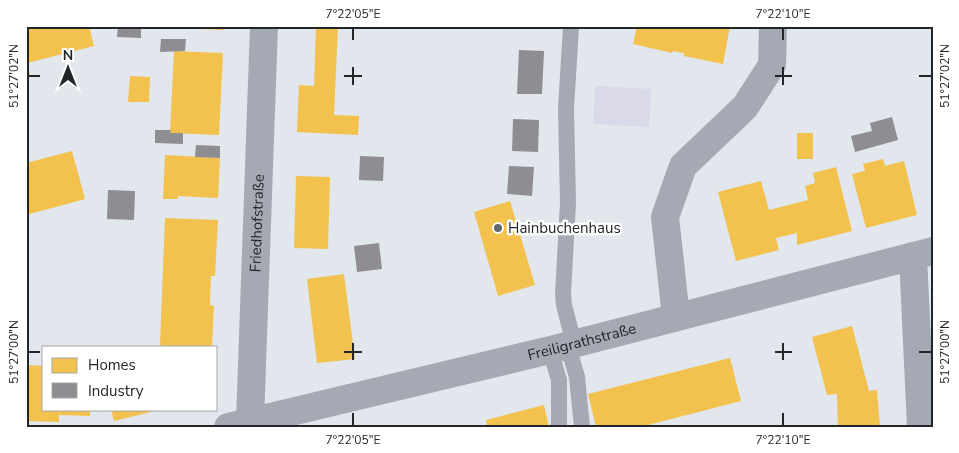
<svg xmlns="http://www.w3.org/2000/svg" width="959" height="453" font-family="'Nunito Sans',sans-serif">
<style>
.green{fill:#d9d9ea}
.homes{fill:#f2c14e}
.industry{fill:#8d8d92}
.lines{fill:none;stroke-linecap:round;stroke-linejoin:round}
.service{stroke:#a4a9b4;stroke-width:16}
.minor{stroke:#a4a9b4;stroke-width:28}
.ticks{fill:none;stroke:#222629;stroke-width:2}
.poi-dot{fill:#656a6d;stroke:#fff;stroke-width:2}
.labels{text-anchor:middle;stroke-width:5;stroke-linejoin:round;paint-order:stroke}
.street-label{font-size:15px;fill:#222629;stroke:#fff}
.poi-label{font-size:15px;fill:#222629;stroke:#fff;text-anchor:start}
.neatline{fill:none;stroke:#222629;stroke-width:2}
.ticks-label{font-size:12px;text-anchor:middle;fill:#222629}
</style>
<rect width="100%" height="100%" fill="#e1e7ec"/>
<!-- green -->
<polygon class="green" points="595,86 651,89 649,127 593,124"/>
<!-- homes -->
<g class="homes">
<polygon points="26,26 89,26 94,46 27,63 30,74 26,75"/>
<polygon points="176,26 224,26 224,30 176,28"/>
<polygon points="316,26 338,26 334,115 359,116 358,135 297,132 299,85 314,86"/>
<polygon points="637,26 730,26 723,64 684,56 684,53 678,52 673,51 672,53 633,44"/>
<polygon points="174,51 223,53 219,135 170,133"/>
<polygon points="130,76 150,77 149,102 128,102"/>
<rect x="797" y="133" width="16" height="26"/>
<polygon points="72,151 85,199 26,215 26,163"/>
<polygon points="165,155 220,158 218,198 178,196 178,199 163,199"/>
<polygon points="883,159 885,166 904,161 917,215 866,228 852,174 865,171 863,164"/>
<polygon points="836,167 852,231 797,245 797,233 776,238 779,250 736,261 718,192 761,181 769,210 808,200 805,186 815,183 813,173"/>
<polygon points="296,176 330,177 328,249 294,248"/>
<polygon points="510,201 535,285 498,296 474,212"/>
<polygon points="165,218 218,220 215,276 211,276 210,298 210,305 214,306 212,347 162,347 160,344"/>
<polygon points="344,274 355,359 317,363 307,279"/>
<polygon points="852,326 869,391 877,390 880,427 838,427 837,394 827,395 812,337"/>
<polygon points="730,358 741,401 640,427 596,427 588,394"/>
<polygon points="28,365 44,366 44,409 90,409 90,416 59,415 59,422 27,421"/>
<polygon points="544,405 549,427 483,427 487,425 486,420"/>
<polygon points="111,409 159,409 159,410 114,421"/>
</g>
<!-- industry -->
<g class="industry">
<polygon points="118,26 141,26 141,38 117,37"/>
<polygon points="161,39 186,39 185,51 160,52"/>
<polygon points="519,50 544,51 542,94 517,94"/>
<polygon points="892,117 898,140 855,152 851,136 872,131 870,123"/>
<polygon points="513,119 539,120 538,152 512,151"/>
<polygon points="155,130 171,130 170,133 183,133 183,144 155,143"/>
<polygon points="196,145 220,146 220,158 195,157"/>
<polygon points="360,156 384,157 383,181 359,180"/>
<polygon points="509,166 534,167 532,196 507,194"/>
<polygon points="108,190 135,191 134,220 107,219"/>
<polygon points="379,243 382,269 357,272 354,246"/>
</g>
<g class="lines">
<!-- service -->
<g class="service">
<polyline points="571,26 566,109 568,203 563,294 564,305 574,344"/>
<polyline points="568,346 577,377 582,427"/>
<polyline points="550,350 559,380 559,427"/>
</g>
<!-- minor -->
<g class="minor">
<polyline points="913,256 921,427"/>
<polyline points="676,317 665,217 683,166 745,107 772,65 773,26"/>
<path id="s1" d="M250,421L264,26"/>
<path id="s2" d="M228,427L550,350L933,251"/>
</g>
</g>
<!-- ticks -->
<path class="ticks" d="M353,28V40M783,28V40M353,67V85M783,67V85M28,76H40M344,76H362M775,76H792M919,76H932M353,343V360M783,343V360M28,352H40M344,352H362M775,352H792M919,352H932M353,413V426M783,413V426"/>
<!-- markers -->
<circle class="poi-dot" cx="498" cy="228" r="5"/>
<g class="labels">
<!-- street labels -->
<g class="street-label">
<text dy="5" stroke="none"><textPath href="#s1" startOffset="198">Friedhofstraße</textPath></text>
<text dy="5" stroke="none"><textPath href="#s2" startOffset="364">Freiligrathstraße</textPath></text>
</g>
<!-- poi labels -->
<g class="poi-label">
<text x="508" y="233">Hainbuchenhaus</text>
</g>
</g>
<!-- border -->
<rect width="959" height="453" fill="none" stroke="#ffffff" stroke-width="55"/>
<!-- legend -->
<rect x="42" y="346" width="175" height="65" fill="#ffffff" stroke="#a7a8a9"/>
<rect x="52" y="358" width="25" height="15" fill="#f2c14e" stroke="#a7a8a9"/>
<text x="88" y="370" font-size="15" fill="#222629">Homes</text>
<rect x="52" y="383" width="25" height="15" fill="#8d8d92" stroke="#a7a8a9"/>
<text x="88" y="396" font-size="15" fill="#222629">Industry</text>
<!-- north arrow -->
<g transform="translate(68 68)" stroke="#ffffff" stroke-width="4" paint-order="stroke">
<path d="M0-4L9 19L0 12L-9 19Z" fill="#222629"/>
<text y="-8" font-size="14" font-weight="bold" text-anchor="middle" fill="#222629">N</text>
</g>
<rect x="28" y="28" width="904" height="398" class="neatline"/>
<g class="ticks-label">
<text x="353" y="18">7°22'05"E</text>
<text x="783" y="18">7°22'10"E</text>
<text transform="translate(14 76) rotate(-90)" y="4">51°27'02"N</text>
<text transform="translate(945 76) rotate(-90)" y="4">51°27'02"N</text>
<text transform="translate(14 352) rotate(-90)" y="4">51°27'00"N</text>
<text transform="translate(945 352) rotate(-90)" y="4">51°27'00"N</text>
<text x="353" y="444">7°22'05"E</text>
<text x="783" y="444">7°22'10"E</text>
</g>
</svg>
